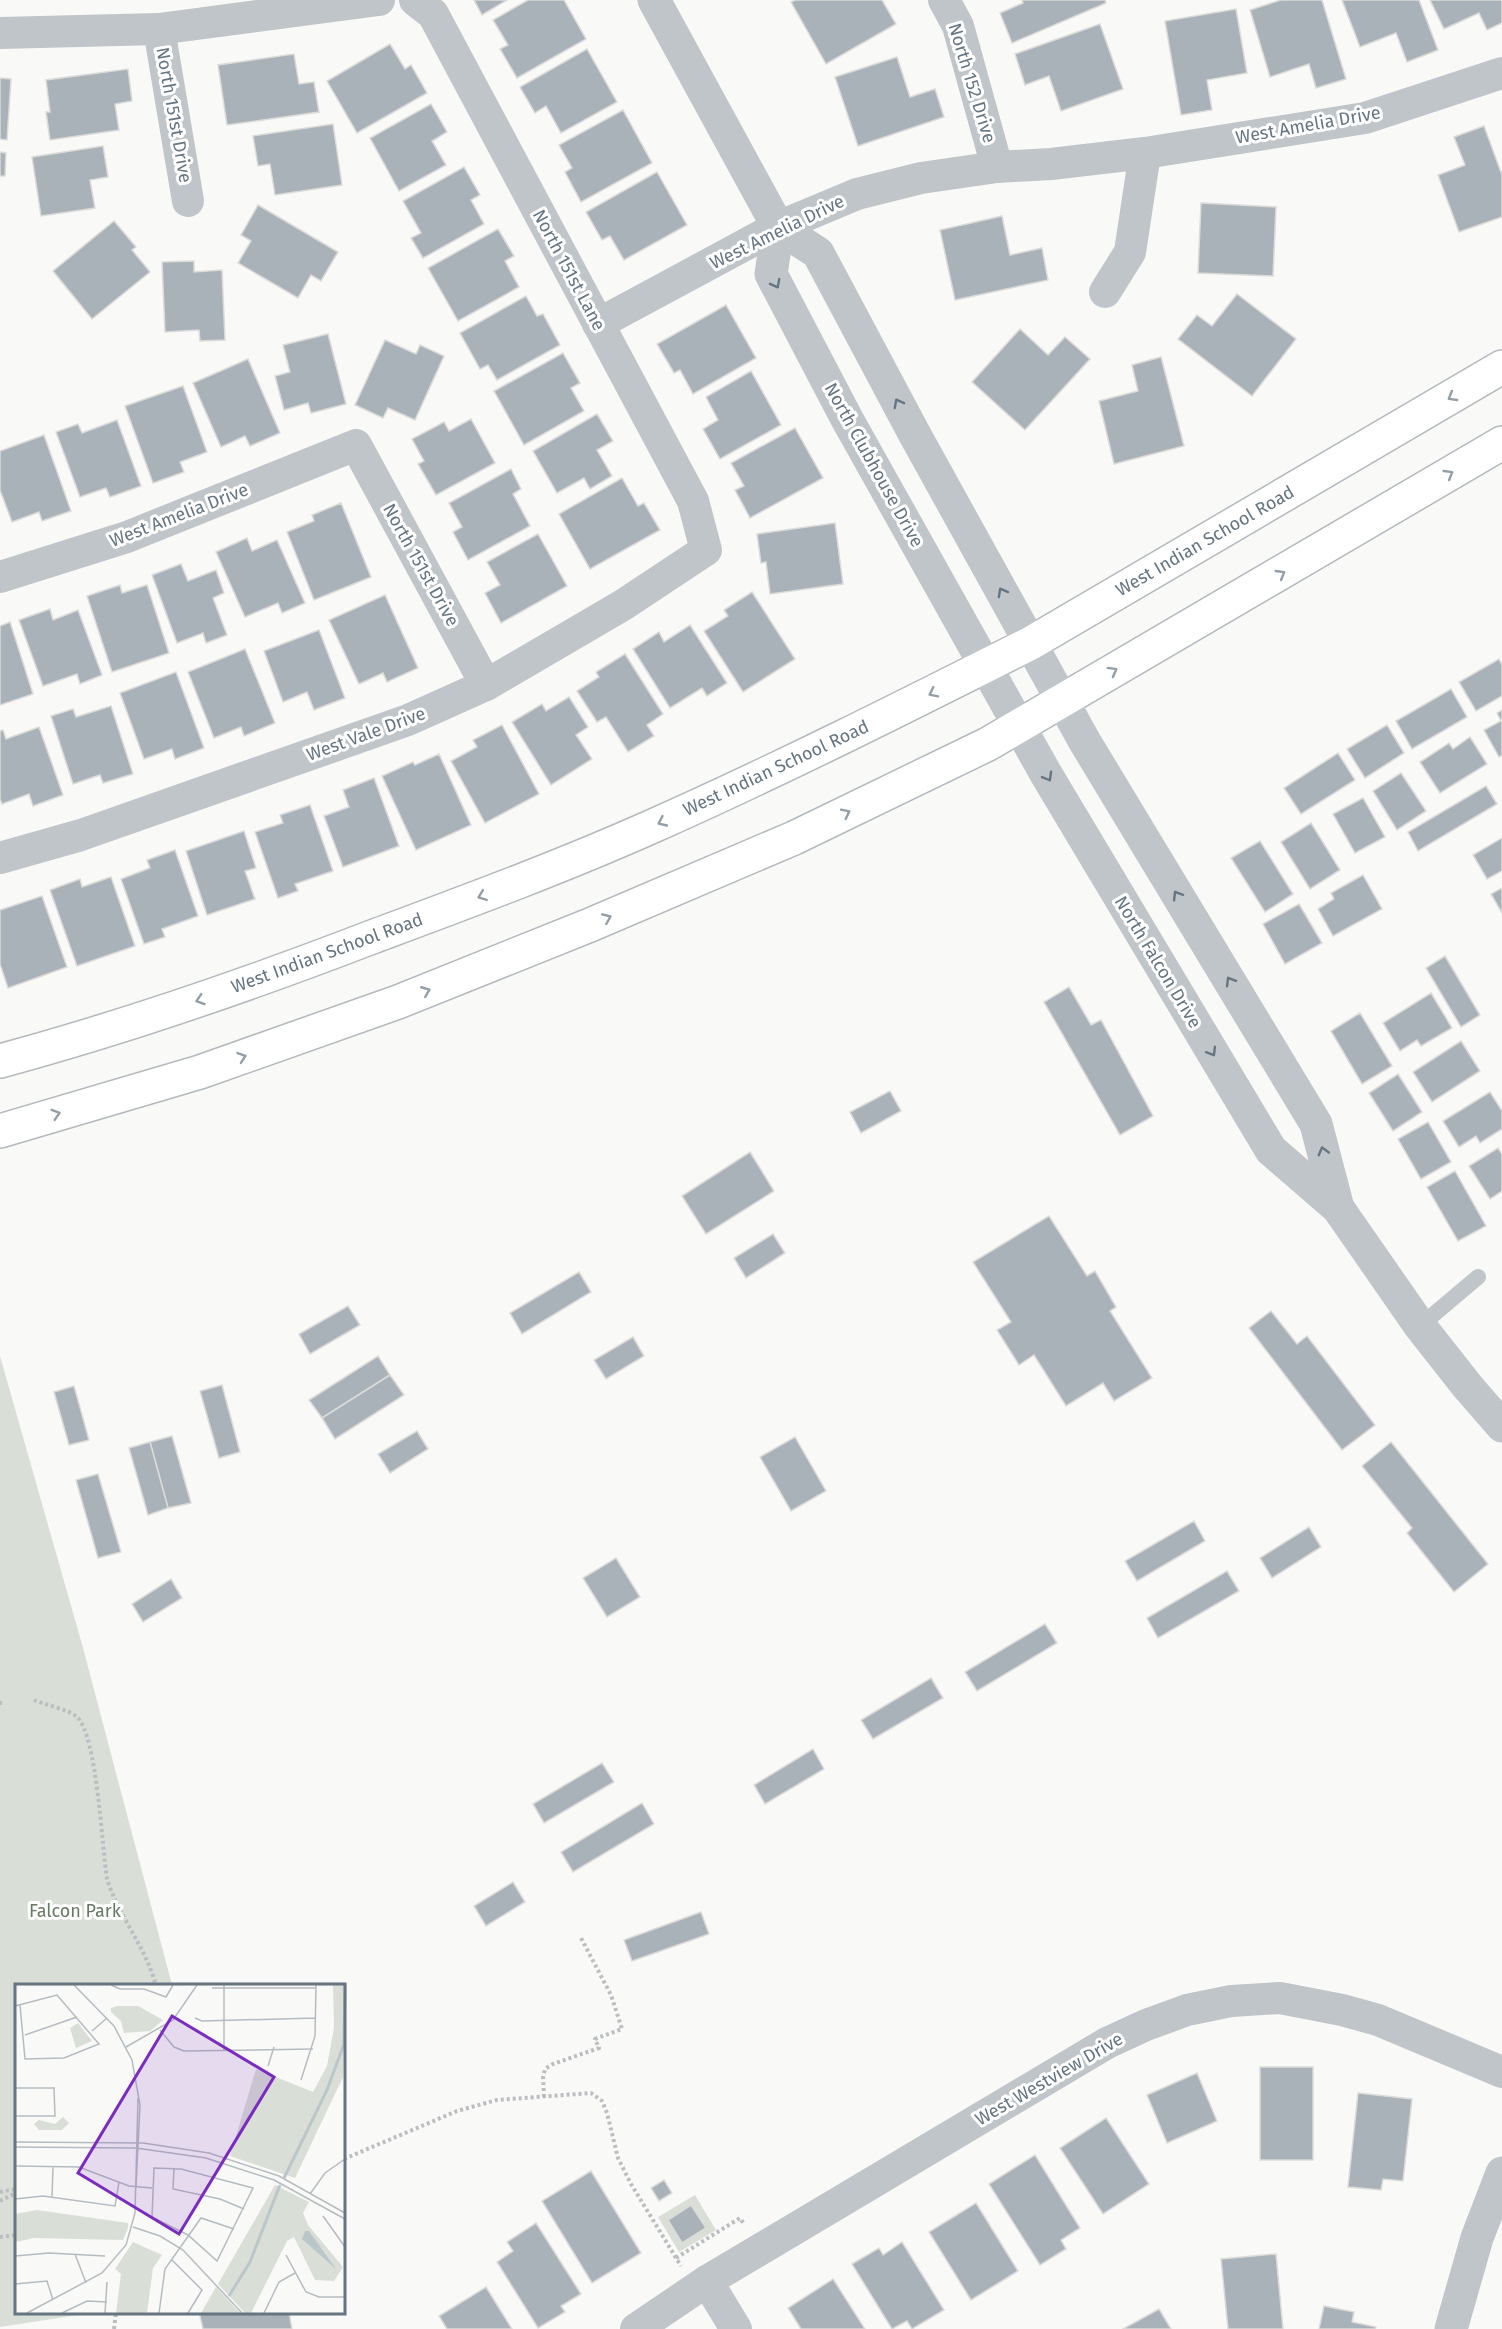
<svg xmlns="http://www.w3.org/2000/svg" width="1502" height="2329" font-family="'Fira Sans',sans-serif">
<style>
.green{fill:#d9ded6}
.building{fill:#a9b2b8;stroke:#dbdbd9;stroke-width:1.5}
.lines{fill:none;stroke-linecap:round;stroke-linejoin:round}
.secondary-casing{stroke:#b3b9bd;stroke-width:36}
.path{stroke:#bbbec1;stroke-width:4;stroke-dasharray:3 3;stroke-linecap:butt}
.service{stroke:#c0c5c9;stroke-width:16}
.minor{stroke:#c0c5c9;stroke-width:32}
.tertiary{stroke:#c0c5c9;stroke-width:33}
.secondary{stroke:#fff;stroke-width:33}
.oneway{stroke:#657581}
.oneway2{stroke:#939ea7}
.labels{text-anchor:middle;stroke-width:6;stroke-linejoin:round;paint-order:stroke}
.street-label{font-size:18px;fill:#657581;stroke:#fff}
.park-label{font-size:18px;fill:#687964;stroke:#fff}
.inset-river{fill:none;stroke:#bac6ca;stroke-width:3}
.inset-road{fill:none;stroke:#b5bcc1;stroke-width:1.5}
.view{fill:#7b2cbf;fill-opacity:0.15;stroke:#7b2cbf;stroke-width:3}
.inset-edge{fill:none;stroke:#657581;stroke-width:3}
</style>
<rect width="100%" height="100%" fill="#f9f9f7"/>
<!-- green -->
<g class="green">
<polygon points="0,1356 83,1648 172,1985 16,1986 16,2312 91,2313 0,2327"/>
<polygon points="695,2195 716,2230 679,2252 658,2217"/>
</g>
<!-- building -->
<g class="building">
<polygon points="474,0 507,0 482,15"/>
<polygon points="528,0 564,0 586,39 517,78 500,49 508,45 493,20"/>
<polygon points="795,0 882,0 896,24 826,64 791,2"/>
<polygon points="1022,0 1105,0 1106,3 1012,43 1000,13 1023,3"/>
<polygon points="1281,0 1322,0 1346,79 1316,88 1309,64 1270,77 1250,10"/>
<polygon points="1342,0 1419,0 1438,50 1407,62 1396,33 1360,47"/>
<polygon points="1430,0 1502,0 1502,23 1487,30 1479,13 1444,29"/>
<polygon points="1236,9 1247,73 1207,80 1212,110 1181,115 1165,21"/>
<polygon points="1100,24 1123,89 1061,111 1049,76 1025,85 1015,54"/>
<polygon points="390,44 405,69 411,65 427,93 357,133 327,81"/>
<polygon points="587,49 617,102 561,133 546,106 535,113 520,87"/>
<polygon points="294,54 299,84 314,82 319,112 227,125 218,65"/>
<polygon points="897,57 910,97 935,89 944,117 858,146 835,77"/>
<polygon points="128,69 132,101 115,104 119,130 50,140 46,112 50,112 46,80"/>
<polygon points="0,78 11,79 7,140 0,139"/>
<polygon points="431,104 447,132 432,141 446,165 399,191 370,138"/>
<polygon points="623,110 652,163 581,202 565,172 572,168 559,145"/>
<polygon points="333,124 342,185 275,195 270,164 258,166 253,136"/>
<polygon points="1484,126 1502,175 1502,217 1459,232 1438,175 1465,165 1454,137"/>
<polygon points="103,146 108,177 90,180 95,208 41,216 32,157"/>
<polygon points="0,152 6,153 5,176 0,176"/>
<polygon points="464,167 480,195 471,200 484,224 423,258 411,238 421,233 403,201"/>
<polygon points="657,172 687,225 624,260 610,236 602,240 586,212"/>
<polygon points="1201,203 1276,207 1273,276 1198,273"/>
<polygon points="258,205 338,252 321,281 311,275 298,298 238,263 251,241 241,235"/>
<polygon points="1002,216 1010,255 1042,248 1048,280 955,300 940,230"/>
<polygon points="114,221 136,247 132,250 150,272 92,319 53,271"/>
<polygon points="498,229 514,256 505,261 519,287 458,321 428,268"/>
<polygon points="194,261 194,272 222,270 225,340 200,341 199,330 165,332 162,262"/>
<polygon points="1237,294 1296,339 1252,396 1178,339 1197,315 1212,326"/>
<polygon points="526,296 537,316 543,314 560,345 497,380 488,365 480,369 460,333"/>
<polygon points="726,305 756,358 693,394 680,370 674,373 657,344"/>
<polygon points="1020,329 1048,355 1065,337 1090,359 1025,430 972,382"/>
<polygon points="328,334 346,404 311,413 308,403 284,410 275,376 290,372 283,345"/>
<polygon points="385,340 416,354 420,345 444,356 415,420 388,408 383,418 355,405"/>
<polygon points="563,353 580,383 571,388 584,411 524,445 494,391"/>
<polygon points="1161,357 1184,446 1114,464 1099,401 1138,391 1132,365"/>
<polygon points="248,359 280,433 250,446 245,436 221,447 193,383"/>
<polygon points="751,371 781,425 720,459 703,429 718,420 706,397"/>
<polygon points="183,386 207,452 180,462 184,472 153,483 125,406"/>
<polygon points="597,414 613,441 597,450 612,476 590,489 584,478 557,493 533,451"/>
<polygon points="471,419 495,463 436,495 418,464 424,461 412,439 444,422 449,431"/>
<polygon points="117,420 141,486 110,497 106,488 80,497 56,432 78,424 82,433"/>
<polygon points="795,428 823,478 750,518 735,490 744,486 731,463"/>
<polygon points="44,435 71,511 42,521 39,512 12,522 0,490 0,451"/>
<polygon points="511,469 521,489 513,494 530,526 468,560 453,532 462,527 449,503"/>
<polygon points="622,478 638,506 644,503 660,530 590,569 559,514"/>
<polygon points="341,503 371,577 314,600 287,532 314,521 312,515"/>
<polygon points="835,523 843,584 770,594 766,562 761,563 757,534"/>
<polygon points="538,534 567,586 501,623 485,593 500,585 487,562"/>
<polygon points="247,538 252,551 277,540 305,603 282,613 278,603 245,617 216,552"/>
<polygon points="181,564 188,581 216,570 224,593 213,598 227,635 206,643 203,633 177,643 152,575"/>
<polygon points="120,585 122,593 147,585 169,653 112,672 87,596"/>
<polygon points="752,592 795,659 743,692 704,631 728,616 724,610"/>
<polygon points="385,595 418,668 387,682 383,673 359,684 329,620"/>
<polygon points="50,609 53,620 78,610 102,675 80,684 77,674 43,686 19,620"/>
<polygon points="10,622 33,694 0,705 0,626"/>
<polygon points="690,625 727,683 707,696 702,688 670,708 633,649 659,632 664,642"/>
<polygon points="319,630 345,698 314,710 307,692 283,702 264,651"/>
<polygon points="245,649 275,723 244,736 241,727 214,738 188,672"/>
<polygon points="625,654 663,714 647,725 654,736 628,752 606,717 597,722 577,691 599,677 596,672"/>
<polygon points="1499,659 1502,665 1502,696 1476,711 1459,682"/>
<polygon points="176,672 204,748 175,759 172,749 144,759 120,693"/>
<polygon points="1451,689 1467,717 1412,749 1396,721"/>
<polygon points="569,697 588,727 576,735 592,759 551,785 512,722 542,704 546,711"/>
<polygon points="111,706 133,774 103,783 100,775 73,784 51,716 73,709 76,717"/>
<polygon points="1502,710 1502,755 1499,757 1484,730 1501,721 1497,713"/>
<polygon points="502,725 539,794 485,823 451,761 477,747 473,740"/>
<polygon points="1387,725 1404,753 1365,778 1347,749"/>
<polygon points="39,727 63,795 33,806 29,794 2,804 0,799 0,731 3,730 6,739"/>
<polygon points="1470,737 1487,764 1440,793 1420,762 1449,743 1453,749"/>
<polygon points="1338,753 1355,780 1301,814 1284,788"/>
<polygon points="439,754 471,825 416,850 382,776 413,762 415,765"/>
<polygon points="1401,773 1426,811 1397,830 1373,791"/>
<polygon points="374,778 399,846 343,867 324,816 349,807 343,790"/>
<polygon points="1486,786 1497,804 1418,851 1408,832"/>
<polygon points="1363,798 1385,837 1355,853 1333,814"/>
<polygon points="310,805 333,871 295,884 298,891 278,898 255,832 283,823 280,815"/>
<polygon points="1311,823 1340,870 1310,889 1281,842"/>
<polygon points="244,831 256,868 245,871 255,899 207,915 186,851"/>
<polygon points="1502,838 1502,871 1487,879 1473,855"/>
<polygon points="1260,841 1293,894 1265,912 1231,858"/>
<polygon points="175,850 198,916 162,929 165,937 144,944 121,879 150,868 147,860"/>
<polygon points="1363,875 1382,909 1333,936 1318,909 1334,899 1331,893"/>
<polygon points="111,877 135,946 77,966 50,890 80,879 82,887"/>
<polygon points="1502,888 1502,913 1491,894"/>
<polygon points="42,896 67,967 8,988 0,964 0,910"/>
<polygon points="1299,904 1322,943 1285,964 1263,924"/>
<polygon points="1445,956 1480,1015 1461,1027 1426,968"/>
<polygon points="1069,987 1091,1025 1101,1020 1153,1116 1120,1135 1044,1002"/>
<polygon points="1431,993 1452,1028 1421,1046 1417,1040 1400,1051 1383,1023"/>
<polygon points="1360,1013 1392,1066 1362,1084 1331,1031"/>
<polygon points="1461,1041 1480,1071 1432,1102 1413,1072"/>
<polygon points="1398,1074 1422,1112 1393,1131 1369,1093"/>
<polygon points="890,1091 901,1111 861,1133 850,1112"/>
<polygon points="1490,1092 1502,1111 1502,1129 1480,1143 1476,1136 1459,1147 1443,1121"/>
<polygon points="1428,1122 1451,1162 1421,1179 1398,1139"/>
<polygon points="1498,1148 1502,1154 1502,1191 1490,1199 1469,1166"/>
<polygon points="750,1152 774,1191 706,1234 682,1196"/>
<polygon points="1455,1171 1486,1226 1458,1241 1427,1187"/>
<polygon points="1049,1216 1087,1276 1095,1271 1116,1307 1110,1311 1152,1378 1114,1401 1103,1383 1066,1406 1034,1355 1019,1365 997,1330 1011,1322 973,1262"/>
<polygon points="773,1234 785,1253 746,1278 734,1258"/>
<polygon points="579,1272 591,1292 522,1334 510,1313"/>
<polygon points="348,1306 360,1325 310,1354 299,1334"/>
<polygon points="1271,1311 1297,1344 1307,1336 1375,1425 1342,1450 1249,1328"/>
<polygon points="633,1337 644,1356 606,1379 594,1360"/>
<polygon points="378,1356 390,1375 322,1418 309,1400"/>
<polygon points="390,1375 404,1395 335,1439 322,1418"/>
<polygon points="222,1385 240,1452 219,1458 200,1391"/>
<polygon points="74,1386 89,1440 69,1445 54,1392"/>
<polygon points="417,1431 428,1449 390,1473 378,1454"/>
<polygon points="172,1436 191,1503 168,1508 150,1442"/>
<polygon points="795,1437 826,1491 791,1511 760,1457"/>
<polygon points="150,1442 168,1508 148,1515 129,1448"/>
<polygon points="1391,1442 1488,1564 1454,1592 1407,1533 1412,1528 1362,1466"/>
<polygon points="98,1474 121,1552 98,1558 76,1480"/>
<polygon points="1194,1521 1205,1541 1137,1581 1125,1561"/>
<polygon points="1309,1527 1321,1547 1272,1578 1260,1558"/>
<polygon points="616,1558 640,1597 607,1617 583,1578"/>
<polygon points="1227,1571 1239,1591 1158,1638 1147,1618"/>
<polygon points="171,1579 182,1598 143,1622 132,1604"/>
<polygon points="1045,1624 1057,1643 977,1691 965,1672"/>
<polygon points="931,1678 943,1698 873,1739 861,1720"/>
<polygon points="813,1749 824,1769 765,1804 754,1785"/>
<polygon points="602,1763 614,1782 544,1823 533,1804"/>
<polygon points="642,1803 654,1824 573,1872 561,1852"/>
<polygon points="513,1882 525,1902 486,1926 474,1906"/>
<polygon points="701,1912 709,1934 632,1961 624,1940"/>
<rect x="1260" y="2067" width="53" height="93"/>
<polygon points="1197,2073 1217,2121 1167,2143 1147,2095"/>
<polygon points="1358,2093 1412,2099 1403,2181 1383,2179 1381,2190 1348,2187"/>
<polygon points="1106,2118 1149,2184 1103,2214 1060,2148"/>
<polygon points="1035,2155 1080,2228 1061,2240 1066,2249 1040,2265 989,2184"/>
<polygon points="591,2171 641,2253 592,2283 542,2201"/>
<polygon points="664,2180 672,2193 659,2201 651,2188"/>
<polygon points="976,2203 1018,2271 971,2300 929,2232"/>
<polygon points="691,2205 706,2228 682,2243 668,2220"/>
<polygon points="536,2223 581,2294 561,2306 565,2312 538,2328 497,2262 513,2251 507,2242"/>
<polygon points="902,2242 944,2310 912,2329 907,2321 892,2329 852,2264 879,2248 883,2255"/>
<polygon points="1276,2254 1283,2329 1228,2329 1221,2259"/>
<polygon points="833,2279 865,2329 801,2329 788,2308"/>
<polygon points="486,2287 512,2329 447,2329 439,2316"/>
<polygon points="1324,2306 1354,2312 1352,2322 1376,2327 1375,2329 1319,2329"/>
<polygon points="1159,2309 1171,2329 1123,2329"/>
<polygon points="199,2312 289,2312 292,2329 203,2329"/>
</g>
<g class="lines">
<defs>
<g id="secondary">
<path d="M0,1061C126,1027 250,984 372,937C466,902 561,867 653,826C781,769 906,706 1031,643L1502,367"/>
<polyline points="0,1131 200,1072 398,1002 590,925 794,838 988,744 1502,443"/>
</g>
</defs>
<!-- secondary casing -->
<use href="#secondary" class="secondary-casing"/>
<!-- path -->
<g class="path">
<path d="M34,1700C45,1705 68,1709 77,1717C97,1735 102,1848 107,1879C119,1917 146,1947 156,1986"/>
<polyline points="0,1703 2,1703"/>
<polyline points="544,2097 543,2078 545,2069 553,2064 599,2048 595,2039 622,2029 611,1995 581,1938"/>
<polyline points="344,2159 457,2111 497,2100 591,2093 602,2101 607,2113 618,2158 631,2184 681,2266"/>
<polyline points="0,2192 16,2189"/>
<polyline points="0,2201 16,2193"/>
<polyline points="0,2237 16,2235"/>
<polyline points="676,2258 740,2218 744,2224"/>
<polyline points="114,2329 116,2312"/>
</g>
<!-- service -->
<polyline class="service" points="1420,1326 1478,1277"/>
<!-- minor -->
<g class="minor">
<polyline points="944,0 958,26 997,167"/>
<polyline points="159,29 188,201"/>
<polyline points="0,33 159,29 379,0"/>
<polyline points="1105,292 1130,252 1145,153"/>
<polyline points="598,324 778,227 857,194 921,178 997,167 1051,164 1145,153 1365,118 1502,73"/>
<polyline points="0,577 127,537 356,445 486,685"/>
<polyline points="0,858 81,835 408,720 486,685 623,605 706,550 693,501 433,14 415,0"/>
<polyline points="707,2281 736,2329"/>
<polyline points="636,2329 707,2281 1107,2043 1146,2025 1187,2010 1231,2001 1280,1998 1342,2010 1378,2020 1502,2072"/>
</g>
<!-- tertiary -->
<g class="tertiary">
<polyline points="654,0 778,227 818,253 915,435 1085,742 1316,1124 1338,1208"/>
<polyline points="778,227 771,274 847,419 1046,774 1271,1150 1338,1208 1420,1326 1468,1387 1502,1426"/>
<polyline points="1451,2329 1477,2238 1502,2173"/>
</g>
<!-- secondary -->
<use href="#secondary" class="secondary"/>
</g>
<!-- one-way arrows -->
<defs><path id="oneway-chevron" d="M-2-3.5L2.5 0L-2 3.5" fill="none" stroke-width="1.6" stroke-linecap="round" stroke-linejoin="round" transform="scale(1.5)"/></defs>
<g class="oneway">
<use href="#oneway-chevron" transform="translate(776 284) rotate(62)"/>
<use href="#oneway-chevron" transform="translate(898 403) rotate(-118)"/>
<use href="#oneway-chevron" transform="translate(1002 592) rotate(-119)"/>
<use href="#oneway-chevron" transform="translate(1048 777) rotate(60)"/>
<use href="#oneway-chevron" transform="translate(1177 895) rotate(-121)"/>
<use href="#oneway-chevron" transform="translate(1230 981) rotate(-121)"/>
<use href="#oneway-chevron" transform="translate(1212 1052) rotate(59)"/>
<use href="#oneway-chevron" transform="translate(1323 1151) rotate(-105)"/>
</g>
<g class="oneway2">
<use href="#oneway-chevron" transform="translate(1452 397) rotate(149)"/>
<use href="#oneway-chevron" transform="translate(1449 474) rotate(-31)"/>
<use href="#oneway-chevron" transform="translate(1281 574) rotate(-30)"/>
<use href="#oneway-chevron" transform="translate(1113 671) rotate(-29)"/>
<use href="#oneway-chevron" transform="translate(933 693) rotate(154)"/>
<use href="#oneway-chevron" transform="translate(846 813) rotate(-26)"/>
<use href="#oneway-chevron" transform="translate(662 822) rotate(155)"/>
<use href="#oneway-chevron" transform="translate(482 896) rotate(159)"/>
<use href="#oneway-chevron" transform="translate(607 918) rotate(-23)"/>
<use href="#oneway-chevron" transform="translate(426 991) rotate(-22)"/>
<use href="#oneway-chevron" transform="translate(200 1000) rotate(162)"/>
<use href="#oneway-chevron" transform="translate(242 1057) rotate(-19)"/>
<use href="#oneway-chevron" transform="translate(56 1114) rotate(-17)"/>
</g>
<g class="labels">
<!-- street labels -->
<g class="street-label">
<text transform="translate(972 83) rotate(73)" y="6">North 152 Drive</text>
<text transform="translate(174 115) rotate(80)" y="6">North 151st Drive</text>
<text transform="translate(1308 125) rotate(-10)" y="6">West Amelia Drive</text>
<text transform="translate(777 232) rotate(-26)" y="6">West Amelia Drive</text>
<text transform="translate(569 270) rotate(62)" y="6">North 151st Lane</text>
<text transform="translate(874 465) rotate(61)" y="6">North Clubhouse Drive</text>
<text transform="translate(179 515) rotate(-21)" y="6">West Amelia Drive</text>
<text transform="translate(1205 541) rotate(-30)" y="6">West Indian School Road</text>
<text transform="translate(421 565) rotate(61)" y="6">North 151st Drive</text>
<text transform="translate(366 734) rotate(-20)" y="6">West Vale Drive</text>
<text transform="translate(776 768) rotate(-25)" y="6">West Indian School Road</text>
<text transform="translate(327 953) rotate(-20)" y="6">West Indian School Road</text>
<text transform="translate(1158 962) rotate(59)" y="6">North Falcon Drive</text>
<text transform="translate(1049 2079) rotate(-30)" y="6">West Westview Drive</text>
</g>
<!-- park labels -->
<g class="park-label">
<text x="75" y="1917">Falcon Park</text>
</g>
</g>
<!-- overview -->
<g transform="translate(15 1984)">
<rect width="330" height="330" fill="#f9f9f7"/>
<path d="M318,1H330L328,93L280,194L215,172L241,85L298,108L312,82L319,44ZM103,22H123L148,36L135,47L109,49L106,37L96,28V24ZM63,39L77,57L61,64L55,44ZM48,133L54,139L47,146H24L19,140L24,136L40,140ZM260,201L294,218L288,229L293,241L328,283L319,297L300,296L279,253L272,257L236,329H230L203,300ZM22,226L113,239V244L108,256L19,254L0,258V230ZM118,258L147,271L138,284L132,329H101L106,290L100,285ZM201,303L225,329H186Z" fill="#d9ded6"/>
<path d="M290,247H294L321,285L287,255Z" fill="#bac6ca"/>
<path class="inset-river" d="M269,194L312,106L329,60L330,1M214,312L235,278L265,201"/>
<path class="inset-road" d="M59,1L99,42L117,76L125,121L121,203M96,1L105,5H129L151,13L158,1M209,1V67M197,4H301M0,22L42,11L84,60L49,74L10,75L5,21M180,34L187,37L301,34M145,46L159,63L169,67L298,65M77,47L92,34M10,51L62,33M111,63L158,36L182,1M253,82L259,63M286,96L300,52L301,1M0,104H39L40,132H0M0,158L128,159L194,169L264,192L330,229M0,163L121,164L191,174L259,196L330,235M0,182L64,183L114,202L137,204M139,184L166,185L238,204L202,277L173,251L137,233ZM159,184L158,205L205,215L229,225M295,210L310,189L330,175M37,213L38,183M0,215L28,212L100,222L104,198M308,232L330,263M118,243L145,252L168,266L227,329M60,270L71,299M271,271L291,308L304,313H330M0,272L34,269L90,272M156,275L187,306L173,329M0,300L32,297L38,316M12,329L87,289L111,261L120,229L123,114M47,329L72,317L92,318M90,329L92,298M144,329L150,285L186,234L219,245M249,329L264,298L280,289"/>
<path class="view" d="M157,32L259,93L164,250L63,189Z"/>
<rect width="330" height="330" class="inset-edge"/>
</g>
</svg>
